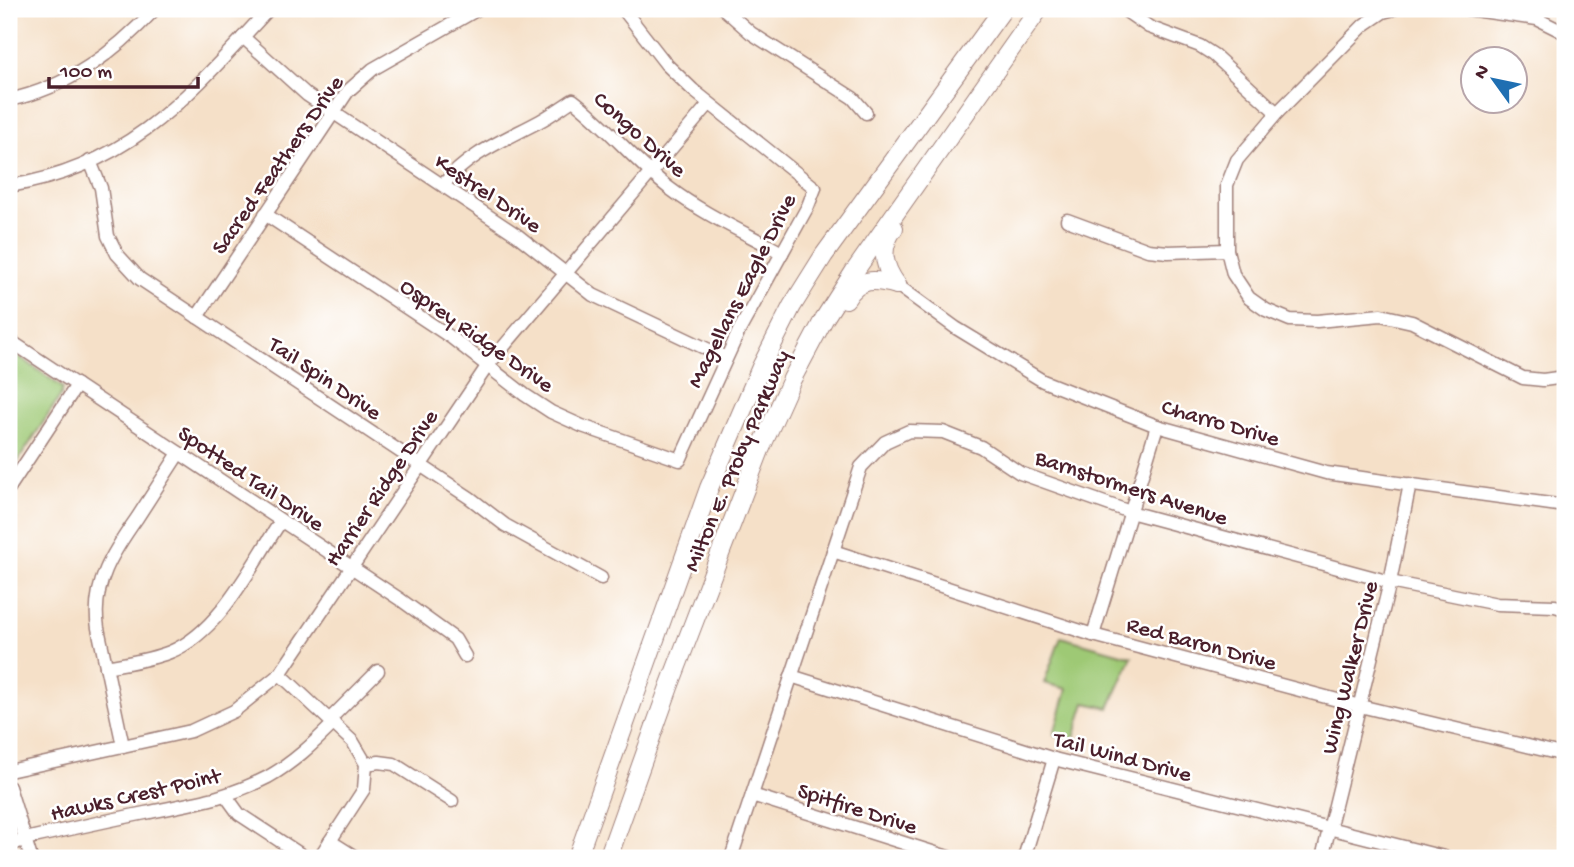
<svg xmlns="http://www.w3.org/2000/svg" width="1574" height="867" font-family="'Gochi Hand',sans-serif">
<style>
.green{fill:#9ec975;stroke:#747450;stroke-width:2}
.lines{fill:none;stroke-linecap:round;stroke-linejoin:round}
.minor-casing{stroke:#a0807a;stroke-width:15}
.highway-casing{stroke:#a0807a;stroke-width:20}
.minor{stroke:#fff;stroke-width:12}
.highway{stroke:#fff;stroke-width:18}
.labels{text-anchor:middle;stroke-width:5;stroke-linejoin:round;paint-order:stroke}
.street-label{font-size:23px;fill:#4a1f2b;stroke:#fff}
</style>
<rect width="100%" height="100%" fill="#fff"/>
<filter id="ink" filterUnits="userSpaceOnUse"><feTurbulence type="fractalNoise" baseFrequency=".0143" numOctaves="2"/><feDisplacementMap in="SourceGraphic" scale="14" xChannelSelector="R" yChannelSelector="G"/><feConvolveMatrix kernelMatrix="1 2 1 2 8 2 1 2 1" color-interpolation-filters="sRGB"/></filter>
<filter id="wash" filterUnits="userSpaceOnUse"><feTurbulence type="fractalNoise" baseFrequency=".00686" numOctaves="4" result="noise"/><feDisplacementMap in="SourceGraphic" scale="28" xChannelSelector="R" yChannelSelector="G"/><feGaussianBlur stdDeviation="1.57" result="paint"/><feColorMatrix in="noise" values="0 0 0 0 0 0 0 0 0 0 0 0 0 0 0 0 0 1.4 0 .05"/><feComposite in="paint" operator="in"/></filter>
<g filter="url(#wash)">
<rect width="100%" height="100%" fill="#f5e0c8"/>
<!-- green -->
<g class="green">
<polygon points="9,349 63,388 61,395 9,475"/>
<polygon points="1061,637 1132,657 1109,708 1085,703 1073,741 1054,734 1067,689 1044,683"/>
</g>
</g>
<g filter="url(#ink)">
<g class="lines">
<defs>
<g id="minor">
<polyline points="724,9 751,33 853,98 866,113"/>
<polyline points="1123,9 1149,27 1200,46 1214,55 1277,113"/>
<polyline points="1394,9 1383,12 1364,25 1277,113 1237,160 1227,185 1227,250 1233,274 1249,298 1266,310 1290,320 1317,321 1381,315 1412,322 1523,378 1543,380 1565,377"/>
<polyline points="1467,9 1537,19 1565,33"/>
<polyline points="243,37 307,95 517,235 593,295 726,358"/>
<path d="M9,100C69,87 114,53 155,9"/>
<polyline points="90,161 101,188 108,236 117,254 140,279 470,498 505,525 601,578"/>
<path d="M443,185C469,153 505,140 540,121C551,115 562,107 573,100C607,126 634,161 669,188C703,214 744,232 782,253"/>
<path d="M9,186C131,167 190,94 269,9"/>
<polyline points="265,214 452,338 525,395 551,412 582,426 680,460 739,331 808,206 815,188 693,90 666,64 623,9"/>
<polyline points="1067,220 1148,250 1168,252 1227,250"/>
<polyline points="897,285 956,328 1043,381 1157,426 1326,473 1565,506"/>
<polyline points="197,317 348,91 373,69 478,9"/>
<polyline points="9,340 401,600 455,639 465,656"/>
<polyline points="9,488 77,385"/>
<polyline points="833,551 1093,635 1360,706 1565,755"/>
<polyline points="1093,635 1157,426"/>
<path d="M106,667C127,663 150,660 170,652C220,632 252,564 281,521"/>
<polyline points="280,674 353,742 366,764 364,789 319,858"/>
<polyline points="791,676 1054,759 1448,858"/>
<polyline points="330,719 378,671"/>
<path d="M123,746L98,628C91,585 113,552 137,518C151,496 165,475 179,453"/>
<polyline points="366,764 379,762 394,764 452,801"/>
<polyline points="9,771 191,731 234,711 280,674 488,365 709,104"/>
<polyline points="9,787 31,858"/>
<polyline points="752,795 951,858"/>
<polyline points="226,796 239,814 306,858"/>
<polyline points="330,841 357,858"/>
<path d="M9,846L25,839C65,830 105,821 145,813C192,803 223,800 268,777C293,763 314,743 334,723"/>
<polyline points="731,858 861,467 885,442 909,431 943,432 981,447 1020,473 1130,512 1390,582 1497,604 1555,606 1565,609"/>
<polyline points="1024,858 1054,759"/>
<polyline points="1322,858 1390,582 1410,484"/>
</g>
<g id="highway">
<path d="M894,228C879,248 883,266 897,285"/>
<path d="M846,299C859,277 875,279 897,285"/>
<polyline points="577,858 709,488 761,367 792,306 824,255 1003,9"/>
<polyline points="608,858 669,687 760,450 792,379 824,319 854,272 1039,9"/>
</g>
</defs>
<!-- minor casing -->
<use href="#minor" class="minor-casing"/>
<!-- highway casing -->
<use href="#highway" class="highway-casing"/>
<!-- minor -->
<use href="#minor" class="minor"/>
<!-- highway -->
<use href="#highway" class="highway"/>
</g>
</g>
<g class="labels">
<!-- street labels -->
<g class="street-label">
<text transform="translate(641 133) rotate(42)" y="8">Congo Drive</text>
<text transform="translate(276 164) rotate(-55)" y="8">Sacred Feathers Drive</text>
<text transform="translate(489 192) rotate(34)" y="8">Kestrel Drive</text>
<text transform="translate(740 290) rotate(-63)" y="8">Magellans Eagle Drive</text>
<text transform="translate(478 334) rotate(35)" y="8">Osprey Ridge Drive</text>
<text transform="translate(326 377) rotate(34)" y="8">Tail Spin Drive</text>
<text transform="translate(1221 421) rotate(16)" y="8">Charro Drive</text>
<text transform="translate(735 460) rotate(-67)" y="8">Milton E. Proby Parkway</text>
<text transform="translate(252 477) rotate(34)" y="8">Spotted Tail Drive</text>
<text transform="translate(1132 486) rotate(18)" y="8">Barnstormers Avenue</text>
<text transform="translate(380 487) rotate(-56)" y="8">Harrier Ridge Drive</text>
<text transform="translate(1202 642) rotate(15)" y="8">Red Baron Drive</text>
<text transform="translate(1348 667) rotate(-76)" y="8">Wing Walker Drive</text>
<text transform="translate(1123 755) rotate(15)" y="8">Tail Wind Drive</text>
<text transform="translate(135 793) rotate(-13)" y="8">Hawks Crest Point</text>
<text transform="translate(858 807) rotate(18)" y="8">Spitfire Drive</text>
</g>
</g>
<!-- margin -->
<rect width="1574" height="867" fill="none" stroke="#fff" stroke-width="35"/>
<!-- north arrow -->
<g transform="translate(1494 80) rotate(303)"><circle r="33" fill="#ffffff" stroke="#b7a5aa" stroke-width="2"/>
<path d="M0-5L12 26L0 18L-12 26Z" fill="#1f6fb2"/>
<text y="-10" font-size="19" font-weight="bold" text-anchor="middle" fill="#4a1f2b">N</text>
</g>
<!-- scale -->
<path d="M49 77v10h149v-10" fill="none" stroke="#4a1f2b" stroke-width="3.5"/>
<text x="60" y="77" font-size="21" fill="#4a1f2b" stroke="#ffffff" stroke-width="5" paint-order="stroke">100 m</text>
</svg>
